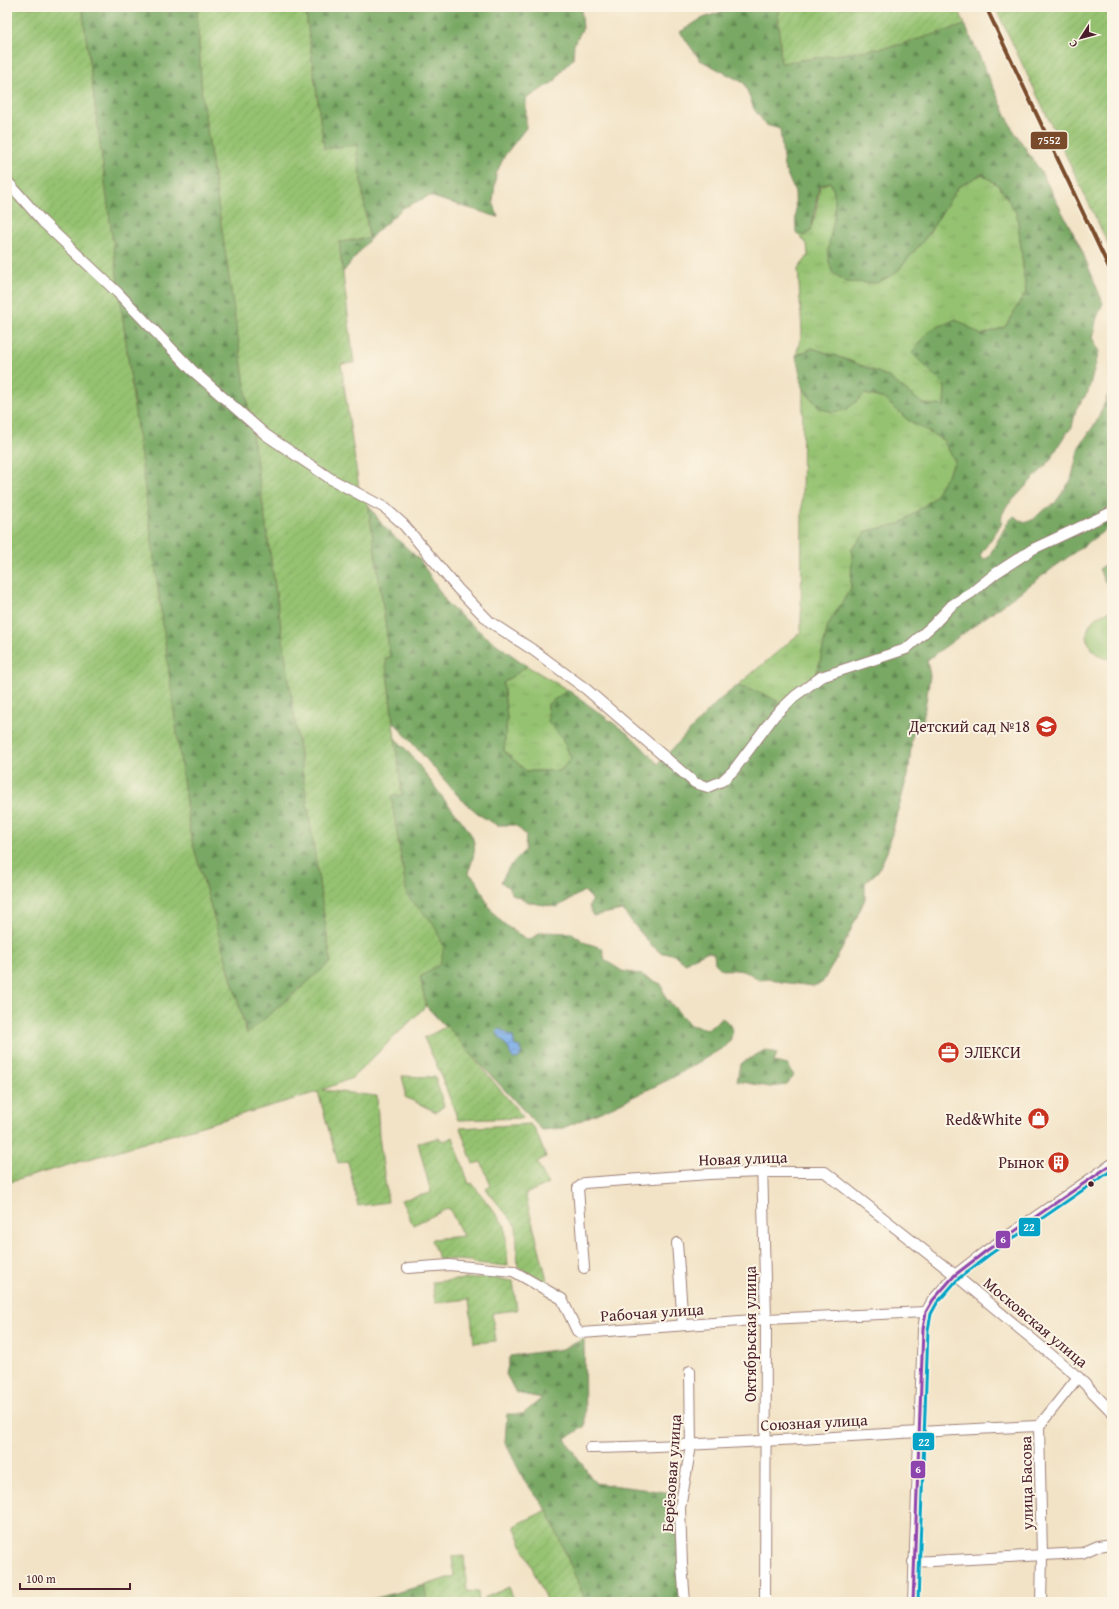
<svg xmlns="http://www.w3.org/2000/svg" width="1119" height="1609" font-family="'Gentium Book Plus',serif">
<style>
.grass{fill:url(#grass-tufts);stroke:#70704e}
.forest{fill:url(#forest-firs);stroke:#616447}
.garden{fill:url(#garden-furrows);stroke:#70704e}
.pitch{fill:#95c271;stroke:#70704e}
.water{fill:url(#water-waves);stroke:#62668a}
.lines{fill:none;stroke-linecap:round;stroke-linejoin:round}
.minor-casing{stroke:#9e8178;stroke-width:12}
.minor{stroke:#fff;stroke-width:10}
.bus-1-casing{stroke:#fcf5e5;stroke-width:6}
.bus-2-casing{stroke:#fcf5e5;stroke-width:6}
.bus-1{stroke:#8e44ad;stroke-width:3}
.bus-2{stroke:#04a2c6;stroke-width:3}
.rail-1-casing{stroke:#fcf5e5;stroke-width:7}
.rail-1{stroke:#7a4b2a;stroke-width:4}
.bus-dot{fill:#4a1f2b;stroke:#fcf5e5;stroke-width:1.5}
.labels{text-anchor:middle;stroke-width:4;stroke-linejoin:round;paint-order:stroke}
.poi-label{font-size:16px;fill:#4a1f2b;stroke:#fcf5e5;text-anchor:end}
.street-label{font-size:16px;fill:#4a1f2b;stroke:#fcf5e5}
.line-badge{stroke:#fcf5e5;stroke-width:1.5}
.badge-label{font-size:11px;text-anchor:middle;font-weight:bold;fill:#fff}
</style>
<defs>
<pattern id="grass-tufts" width="24" height="20" patternUnits="userSpaceOnUse"><rect width="24" height="20" fill="#95c271"/><path d="M3 7l-1-3M5 7V3M7 7l1-3M15 17l-1-3M17 17v-4M19 17l1-3" fill="none" stroke="#82a662"/></pattern>
<pattern id="forest-firs" width="22" height="20" patternUnits="userSpaceOnUse"><rect width="22" height="20" fill="#78a863"/><path d="M5 1l3.5 6h-7zM16 11l3.5 6h-7z" fill="#648852"/></pattern>
<pattern id="garden-furrows" width="10" height="10" patternUnits="userSpaceOnUse"><rect width="10" height="10" fill="#95c271"/><path d="M-1 1l2-2M0 10L10 0M9 11l2-2" fill="none" stroke="#82a662"/></pattern>
<pattern id="water-waves" width="16" height="10" patternUnits="userSpaceOnUse"><rect width="16" height="10" fill="#7baee8"/><path d="M0 5q4-4 8 0t8 0" fill="none" stroke="#678dbc"/></pattern>
</defs>
<rect width="100%" height="100%" fill="#fcf5e5"/>
<filter id="ink" filterUnits="userSpaceOnUse"><feTurbulence type="fractalNoise" baseFrequency=".025" numOctaves="2"/><feDisplacementMap in="SourceGraphic" scale="8" xChannelSelector="R" yChannelSelector="G"/><feConvolveMatrix kernelMatrix="1 2 1 2 8 2 1 2 1" color-interpolation-filters="sRGB"/></filter>
<filter id="wash" filterUnits="userSpaceOnUse"><feTurbulence type="fractalNoise" baseFrequency=".012" numOctaves="4" result="noise"/><feDisplacementMap in="SourceGraphic" scale="16" xChannelSelector="R" yChannelSelector="G"/><feGaussianBlur stdDeviation="0.9" result="paint"/><feColorMatrix in="noise" values="0 0 0 0 0 0 0 0 0 0 0 0 0 0 0 0 0 1.4 0 .05"/><feComposite in="paint" operator="in"/></filter>
<g filter="url(#wash)">
<rect width="100%" height="100%" fill="#f2e3c6"/>
<!-- grass -->
<g class="grass">
<path d="M982,174L999,186L1017,214L1026,292L1005,327L981,335L956,319L912,353L945,386L944,406L923,404L887,376L853,362L812,348L796,356L802,332L798,269L808,256L807,244L796,233L804,235L815,217L820,186L830,182C841,202 833,231 828,252L896,273L927,236L958,187Z"/>
<polygon points="803,388 819,408 846,410 865,394 885,399 908,420 943,440 955,461 934,498 900,524 867,531 852,549 851,588 828,625 820,662 813,683 785,706 762,693 737,686 801,632"/>
<polygon points="527,666 568,690 548,704 549,721 562,738 571,758 560,771 526,771 504,751 507,718 503,683"/>
</g>
<!-- forest -->
<g class="forest">
<polygon points="82,7 197,7 202,95 331,962 247,1034 190,834"/>
<polygon points="305,7 561,7 573,9 574,7 581,7 583,28 574,44 573,59 562,70 555,81 526,99 526,128 505,155 496,174 493,202 498,217 429,196 403,208 374,234 343,272 339,242 369,237 356,145 324,149"/>
<path d="M733,7H778L781,63L894,46L965,25L1012,128L1041,172L1080,246L1103,303L1096,320L1093,339L1099,352L1088,392L1076,409L1072,427L1063,438L1049,462L1006,507L1002,515L1001,525L980,555L983,559L988,558L1008,522L1014,516L1025,523L1034,519L1041,512L1055,503L1071,480L1079,447L1097,421L1110,390V369L1112,368V525L927,660L930,676L923,720L912,737L909,768L901,800L887,852L878,871L865,883V899L842,949L822,983L813,986L781,982L772,979L759,980C748,970 736,969 722,970L715,963L714,954L708,951C700,956 693,957 686,963L680,960L674,954L661,953L650,944L622,910L593,916L589,906L592,899L584,891L557,907L531,903L513,895L508,887L501,882L509,867L525,850L526,835L515,825H497L481,816L460,798L393,721L385,658L390,657L368,504L383,526L420,560L448,605L484,635L527,666L503,683L507,718L504,751L526,771H560L571,758L562,738L548,721V704L568,690L631,736L658,764L718,701L737,686L762,693L785,705L813,683L820,662L828,625L851,588L852,549L867,531L900,524L934,498L955,461L943,440L908,420L885,399L865,394L846,410L832,412L819,408L803,388L796,356L812,348L853,362L887,376L923,404L944,406L945,386L912,353L929,331L956,319L981,335L1005,327L1026,292L1017,214L999,186L982,174L958,187L927,236L896,273L877,283L846,282L832,272C830,265 827,257 828,250C831,229 841,202 830,182L819,186L811,231L804,236L796,233L795,192L784,167L780,129L766,125L754,109L744,83L700,60L680,32L701,19Z"/>
<polygon points="1112,560 1112,582 1105,583 1099,569"/>
<path d="M395,738C414,756 427,777 443,798C451,808 473,832 474,843C476,853 471,864 468,873C481,881 483,899 492,911C501,924 515,932 529,940L541,932L572,933L586,943L602,948L605,960L622,971L639,974L661,984L665,997L690,1025L708,1029L722,1018C734,1025 735,1036 726,1046L672,1078L612,1107L563,1128L542,1130L426,1006L420,977L440,964L433,923L407,896L391,796L402,794Z"/>
<polygon points="765,1050 777,1053 774,1062 788,1065 794,1076 786,1085 770,1087 737,1081 740,1064"/>
<polygon points="584,1339 585,1426 565,1439 595,1483 673,1493 685,1602 586,1602 547,1510 524,1480 505,1442 507,1414 523,1414 542,1398 516,1393 506,1374 510,1356 562,1349"/>
<polygon points="425,1585 427,1602 374,1602 372,1599"/>
</g>
<!-- garden -->
<g class="garden">
<polygon points="7,7 82,7 190,834 247,1034 331,962 202,95 197,7 305,7 324,149 356,145 369,238 339,242 354,363 341,364 360,495 368,504 390,657 385,658 402,795 391,796 407,896 433,923 444,947 440,964 420,977 426,1006 352,1078 322,1090 377,1096 379,1136 388,1202 358,1206 348,1162 338,1163 318,1092 7,1183"/>
<polygon points="778,7 958,7 965,25 894,46 781,63"/>
<polygon points="995,7 1112,7 1112,252"/>
<polygon points="447,1026 524,1118 458,1120 439,1070 424,1038"/>
<polygon points="402,1076 435,1077 444,1106 436,1112 405,1097 405,1089"/>
<polygon points="529,1124 535,1129 546,1157 537,1162 548,1184 525,1194 548,1283 518,1267 516,1226 486,1189 491,1186 481,1162 473,1164 460,1128"/>
<polygon points="453,1137 469,1184 472,1183 505,1226 508,1266 473,1263 471,1261 439,1259 431,1240 432,1239 463,1236 449,1208 413,1225 401,1200 431,1193 418,1143 438,1138 444,1141"/>
<polygon points="487,1277 513,1281 517,1310 492,1313 496,1341 474,1343 469,1299 435,1303 432,1282"/>
<polygon points="547,1510 586,1602 547,1602 514,1526"/>
<polygon points="464,1556 467,1591 478,1592 479,1602 427,1602 425,1585 454,1576 452,1557"/>
<polygon points="509,1587 515,1602 485,1602 484,1598"/>
</g>
<!-- pitch -->
<path class="pitch" d="M1112,610V659C1094,659 1080,640 1091,623C1096,616 1104,613 1112,610Z"/>
<!-- water -->
<path class="water" d="M500,1029L513,1037L515,1046L520,1047L522,1052L519,1058L514,1059C509,1055 511,1053 508,1048C504,1042 499,1038 496,1031Z"/>
</g>
<g filter="url(#ink)">
<g class="lines">
<defs>
<g id="minor">
<polyline points="7,181 43,222 118,293 192,370 266,435 331,479 385,508 403,524 458,589 490,622 533,650 586,689 695,783 708,787 722,781 733,771 775,715 795,696 821,677 906,649 933,625 952,605 971,593 996,573 1033,549 1112,512"/>
<polyline points="762,1162 766,1319 765,1602"/>
<polyline points="677,1243 683,1325"/>
<polyline points="408,1268 449,1265 513,1271 562,1299 577,1331 582,1333 766,1319 926,1312"/>
<polyline points="584,1268 578,1188 584,1183 709,1174 762,1172 825,1172 955,1275 1078,1377 1112,1412"/>
<path d="M590,1448C740,1445 890,1432 1039,1426"/>
<polyline points="913,1562 1082,1553 1098,1546 1112,1544"/>
<polyline points="685,1602 682,1565 680,1508 691,1446 690,1371"/>
<polyline points="913,1602 923,1329 926,1312 933,1300 955,1275 986,1251 1112,1164"/>
<polyline points="1041,1602 1042,1556 1039,1426 1078,1377"/>
</g>
</defs>
<!-- minor casing -->
<use href="#minor" class="minor-casing"/>
<!-- minor -->
<use href="#minor" class="minor"/>
<defs>
<polyline id="bus-1" points="913,1602 923,1329 926,1312 933,1300 955,1275 986,1251 1112,1164"/>
<polyline id="bus-2" points="918,1602 928,1330 931,1314 937,1303 958,1279 989,1255 1112,1170"/>
</defs>
<!-- bus-1 casing -->
<use href="#bus-1" class="bus-1-casing"/>
<!-- bus-2 casing -->
<use href="#bus-2" class="bus-2-casing"/>
<!-- bus-1 -->
<use href="#bus-1" class="bus-1"/>
<!-- bus-2 -->
<use href="#bus-2" class="bus-2"/>
<defs>
<polyline id="rail-1" points="986,7 1112,274"/>
</defs>
<!-- rail-1 casing -->
<use href="#rail-1" class="rail-1-casing"/>
<!-- rail-1 -->
<use href="#rail-1" class="rail-1"/>
</g>
</g>
<!-- icons -->
<defs>
<symbol id="school-disc" viewBox="-11 -11 22 22"><circle r="9.5" fill="#c8321e" stroke="#fcf5e5"/><path d="M0-5L7-2L0 1L-7-2ZM-4 1L0 2.5L4 1V4Q0 6-4 4Z" fill="#fff"/></symbol>
<symbol id="office-disc" viewBox="-11 -11 22 22"><circle r="9.5" fill="#c8321e" stroke="#fcf5e5"/><path d="M-6-3h4V-5.5h4V-3h4V5H-6ZM-1-4.5V-3h2v-1.5ZM-6 0V1H6V0Z" fill="#fff"/></symbol>
<symbol id="shop-disc" viewBox="-11 -11 22 22"><circle r="9.5" fill="#c8321e" stroke="#fcf5e5"/><path d="M-5-2.5h2.3a2.7 3.5 0 0 1 5.4 0H5L5.5 6h-11ZM-1.5-2.5h3a1.5 2.3 0 0 0-3 0Z" fill="#fff"/></symbol>
<symbol id="building-disc" viewBox="-11 -11 22 22"><circle r="9.5" fill="#c8321e" stroke="#fcf5e5"/><path d="M-4-6H4V6H1V3H-1V6H-4ZM-2.5-4.3h1.7v1.8h-1.7ZM.8-4.3h1.7v1.8H.8ZM-2.5-1h1.7V.8h-1.7ZM.8-1h1.7V.8H.8Z" fill="#fff"/></symbol>
</defs>
<g fill-rule="evenodd">
<use href="#school-disc" x="1034" y="714" width="25" height="25"/>
<use href="#office-disc" x="936" y="1040" width="25" height="25"/>
<use href="#shop-disc" x="1026" y="1106" width="25" height="25"/>
<use href="#building-disc" x="1046" y="1150" width="25" height="25"/>
</g>
<!-- markers -->
<circle class="bus-dot" cx="1091" cy="1184" r="3.5"/>
<g class="labels">
<!-- poi labels -->
<g class="poi-label">
<text x="1030" y="732">Детский сад №18</text>
<text x="964" y="1058" text-anchor="start">ЭЛЕКСИ</text>
<text x="1022" y="1125">Red&amp;White</text>
<text x="1044" y="1168">Рынок</text>
</g>
<!-- street labels -->
<g class="street-label">
<text transform="translate(743 1158) rotate(-2)" y="6">Новая улица</text>
<text transform="translate(652 1312) rotate(-4)" y="6">Рабочая улица</text>
<text transform="translate(1036 1322) rotate(40)" y="6">Московская улица</text>
<text transform="translate(750 1334) rotate(-90)" y="6">Октябрьская улица</text>
<text transform="translate(814 1422) rotate(-3)" y="6">Союзная улица</text>
<text transform="translate(671 1473) rotate(-86)" y="6">Берёзовая улица</text>
<text transform="translate(1026 1483) rotate(-91)" y="6">улица Басова</text>
</g>
</g>
<g class="line-badge">
<rect x="1030" y="131" width="38" height="19" rx="4" fill="#7a4b2a"/>
<rect x="1018" y="1217" width="23" height="20" rx="4" fill="#04a2c6"/>
<rect x="995" y="1230" width="16" height="19" rx="4" fill="#8e44ad"/>
<rect x="912" y="1432" width="23" height="19" rx="4" fill="#04a2c6"/>
<rect x="910" y="1460" width="16" height="19" rx="4" fill="#8e44ad"/>
</g>
<g class="badge-label">
<text x="1049" y="144">7552</text>
<text x="1029" y="1231">22</text>
<text x="1003" y="1243">6</text>
<text x="924" y="1446">22</text>
<text x="918" y="1473">6</text>
</g>
<!-- margin -->
<rect width="1119" height="1609" fill="none" stroke="#fcf5e5" stroke-width="24"/>
<!-- north arrow -->
<g transform="translate(1081 38) rotate(234)" stroke="#fcf5e5" stroke-width="3" paint-order="stroke">
<path d="M0-3L7 15L0 10L-7 15Z" fill="#4a1f2b"/>
<text y="-6" font-size="11" font-weight="bold" text-anchor="middle" fill="#4a1f2b">С</text>
</g>
<!-- scale -->
<path d="M20 1583v6h110v-6" fill="none" stroke="#4a1f2b" stroke-width="2"/>
<text x="26" y="1583" font-size="12" fill="#4a1f2b" stroke="#fcf5e5" stroke-width="3" paint-order="stroke">100 m</text>
</svg>
